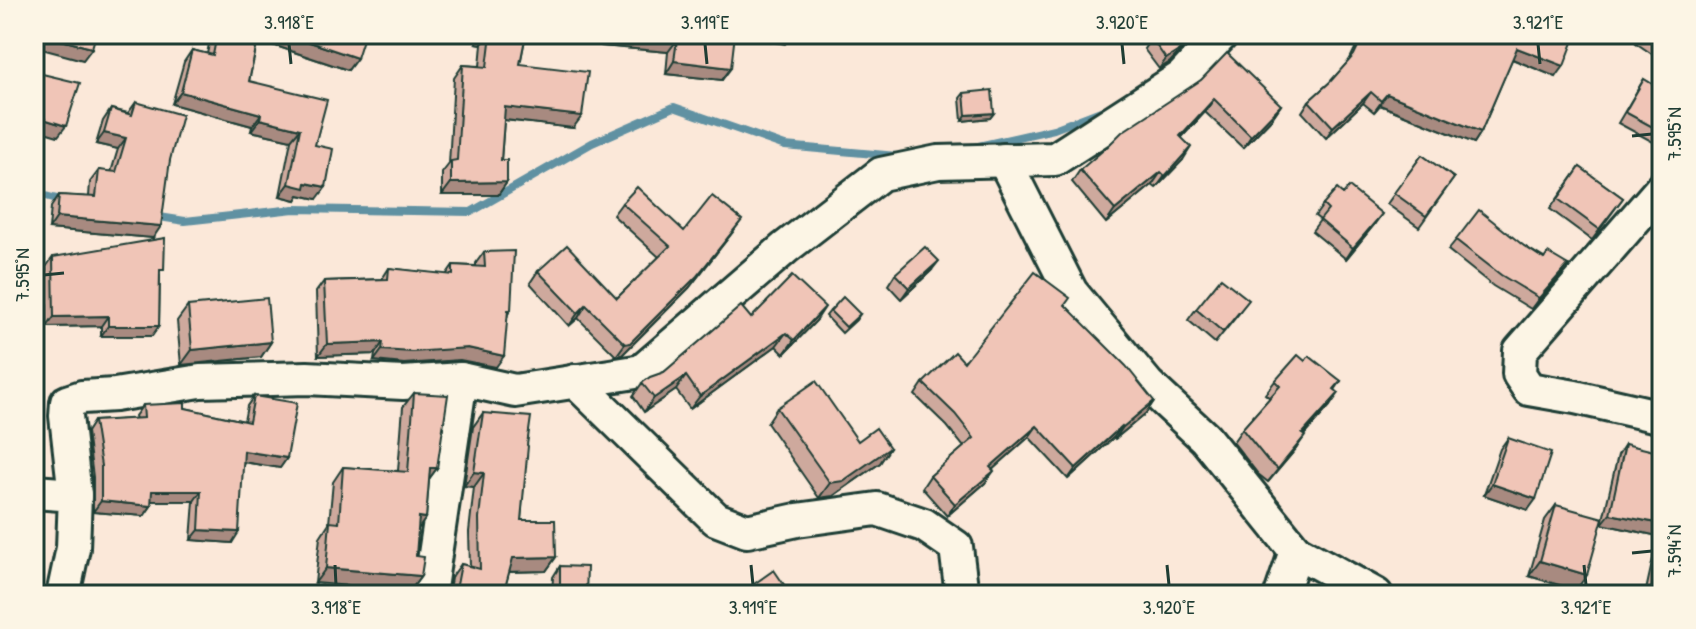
<svg xmlns="http://www.w3.org/2000/svg" width="1696" height="629" font-family="'Patrick Hand',sans-serif">
<style>
.lines{fill:none;stroke-linecap:round;stroke-linejoin:round}
.stream{stroke:#6091a2;stroke-width:8}
.minor-casing{stroke:#1f3d34;stroke-width:38}
.minor{stroke:#fcf5e5;stroke-width:32}
.wall{fill:#cea99d;stroke:#1f3d34;stroke-width:2}
.shaded-wall{fill:#a88a80;stroke:#1f3d34;stroke-width:2}
.building{fill:#f0c5b7;stroke:#1f3d34;stroke-width:2}
.ticks{fill:none;stroke:#1f3d34;stroke-width:3}
.neatline{fill:none;stroke:#1f3d34;stroke-width:3}
.ticks-label{font-size:20px;text-anchor:middle;fill:#1f3d34}
</style>
<rect width="100%" height="100%" fill="#fbe8d9"/>
<filter id="ink" filterUnits="userSpaceOnUse"><feTurbulence type="fractalNoise" baseFrequency=".0125" numOctaves="2"/><feDisplacementMap in="SourceGraphic" scale="16" xChannelSelector="R" yChannelSelector="G"/><feConvolveMatrix kernelMatrix="1 2 1 2 8 2 1 2 1" color-interpolation-filters="sRGB"/></filter>
<g filter="url(#ink)">
<g class="lines">
<!-- stream -->
<g class="stream">
<polyline points="974,147 1054,129 1106,109"/>
<polyline points="34,193 65,201"/>
<polyline points="153,216 185,221 294,209 471,212 592,143 674,107 785,146 897,156"/>
</g>
<defs>
<g id="minor">
<polyline points="1004,160 1071,292 1148,385 1205,438 1296,551 1376,595"/>
<polyline points="1662,188 1520,351 1519,374 1529,389 1575,397 1662,417"/>
<polyline points="575,381 716,519 747,531 797,520 877,509 924,525 956,547 962,595"/>
<polyline points="34,492 75,495 73,548 63,595"/>
<polyline points="75,495 66,416 67,402 82,397 115,395 200,381 307,378 403,383 461,379 515,391 642,371 785,248 881,174 938,162 1055,159 1182,77 1222,34"/>
<polyline points="429,595 461,379"/>
<polyline points="1281,595 1296,551"/>
</g>
</defs>
<!-- minor casing -->
<use href="#minor" class="minor-casing"/>
<!-- minor -->
<use href="#minor" class="minor"/>
</g>
<!-- wall -->
<g class="wall">
<polygon points="211,34 357,34 357,58 348,70 258,40 249,81 315,145 317,199 299,195 296,200 280,196 291,140 251,131 252,126 172,104 184,62 192,50 207,54"/>
<polygon points="456,34 526,34 520,64 573,128 504,120 501,160 507,182 498,195 442,195 442,173 449,164 454,78 463,65 480,66 482,44 476,43 477,40 456,37"/>
<polygon points="603,34 735,34 722,80 666,74 668,52 602,46"/>
<polygon points="1362,34 1567,34 1556,77 1512,59 1481,132 1474,143 1380,105 1374,112 1363,103 1326,138 1302,112 1309,101 1330,82 1349,61"/>
<polygon points="1643,34 1662,34 1662,61 1636,43"/>
<polygon points="1151,38 1170,62 1159,69 1144,49"/>
<polygon points="1644,79 1662,90 1662,134 1655,143 1618,123"/>
<polygon points="1201,80 1281,105 1272,118 1243,148 1205,112 1181,138 1183,160 1156,188 1152,185 1106,223 1072,182 1080,170"/>
<polygon points="964,93 994,113 990,118 962,121 960,98"/>
<polygon points="136,102 170,160 153,238 49,229 51,207 59,195 89,197 90,182 99,170 111,172 118,149 96,144 103,121 111,109 128,113"/>
<polygon points="1422,155 1454,178 1419,227 1387,204"/>
<polygon points="1580,167 1623,198 1592,240 1550,209"/>
<polygon points="622,203 684,231 733,232 689,288 622,355 616,356 578,318 569,326 530,283 538,271 617,298 659,257 613,215"/>
<polygon points="1323,205 1374,225 1346,259 1312,231 1320,220 1315,216"/>
<polygon points="1456,240 1524,246 1544,258 1568,265 1560,276 1531,309 1493,286 1448,250"/>
<polygon points="484,252 511,310 508,314 496,367 460,360 404,364 374,361 375,354 318,356 316,292 324,281 382,279 389,268 446,275 453,265 476,266 476,263"/>
<polygon points="53,257 160,275 159,326 152,336 101,336 101,326 47,327 46,267"/>
<polygon points="931,271 901,299 888,285 895,274"/>
<polygon points="1065,305 1154,401 1146,413 1115,439 1114,437 1068,479 1029,437 992,470 985,483 947,516 922,488 930,476 964,447 947,426 915,395 923,383"/>
<polygon points="188,306 271,342 261,357 181,365 177,321"/>
<polygon points="1196,309 1241,311 1215,343 1188,320"/>
<polygon points="830,311 860,314 856,320 842,333 826,316"/>
<polygon points="751,318 816,321 784,354 776,346 690,409 676,390 644,412 633,396 642,383 664,372"/>
<polygon points="1305,361 1341,381 1335,390 1330,406 1304,435 1296,449 1268,482 1258,474 1233,442 1242,429 1270,398 1265,394 1275,381"/>
<polygon points="414,393 437,468 429,479 426,518 418,528 416,556 421,576 410,591 315,583 320,537 329,523 333,482 343,467 398,471 403,407"/>
<polygon points="254,396 287,458 280,468 243,462 232,543 191,540 194,501 152,501 151,506 144,516 93,512 93,477 87,432 94,421 136,419 135,416 143,405 185,408 244,421 247,406"/>
<polygon points="777,408 858,441 890,448 880,463 833,496 819,498 767,423"/>
<polygon points="483,413 527,445 521,520 556,557 546,571 509,572 503,595 448,595 451,578 461,564 470,566 469,532 474,487 464,486 473,427"/>
<polygon points="1508,438 1528,510 1484,495 1500,449"/>
<polygon points="1625,444 1659,474 1662,475 1662,595 1645,595 1658,536 1602,524 1618,455"/>
<polygon points="1556,505 1576,590 1529,576 1545,520"/>
<polygon points="560,566 586,595 552,595 553,577"/>
</g>
<!-- shaded-wall -->
<g class="shaded-wall">
<polygon points="34,34 38,34 92,48 83,60 34,47"/>
<polygon points="255,34 286,34 357,58 348,70 252,38"/>
<polygon points="458,34 481,34 477,40 456,37"/>
<polygon points="482,34 489,34 482,44 476,43"/>
<polygon points="610,34 677,40 668,52 602,46"/>
<polygon points="762,34 792,34 785,44 759,39"/>
<polygon points="1194,34 1196,34 1170,62 1159,69 1166,59"/>
<polygon points="1517,48 1564,66 1556,77 1510,58"/>
<polygon points="674,61 731,68 722,80 666,74"/>
<polygon points="181,92 261,114 252,126 172,104"/>
<polygon points="1371,92 1363,103 1326,138 1333,127"/>
<polygon points="1387,94 1481,132 1474,143 1380,105 1374,112"/>
<polygon points="1214,99 1205,112 1171,149 1180,136"/>
<polygon points="1281,105 1272,118 1243,148 1251,136"/>
<polygon points="505,107 582,116 573,128 496,119"/>
<polygon points="994,113 990,118 962,121 966,115"/>
<polygon points="34,116 66,126 58,136 34,129"/>
<polygon points="260,119 300,129 291,140 251,131"/>
<polygon points="104,133 126,138 118,149 96,144"/>
<polygon points="1191,147 1183,160 1156,188 1165,176"/>
<polygon points="1161,172 1152,185 1106,223 1115,210"/>
<polygon points="507,182 498,195 442,195 451,183"/>
<polygon points="306,183 326,187 317,199 299,195 296,200 280,196 289,184"/>
<polygon points="1382,214 1374,225 1346,259 1353,248"/>
<polygon points="57,217 161,226 153,238 49,229"/>
<polygon points="742,220 689,288 622,355 616,356 625,344"/>
<polygon points="939,261 931,271 901,299 909,288"/>
<polygon points="1568,265 1560,276 1531,309 1539,298"/>
<polygon points="586,305 578,318 569,326 578,313"/>
<polygon points="825,307 816,321 784,354 794,340"/>
<polygon points="108,316 101,326 47,327 54,317"/>
<polygon points="108,326 159,326 152,336 101,336"/>
<polygon points="786,333 776,346 690,409 700,396"/>
<polygon points="271,342 261,357 181,365 192,350"/>
<polygon points="383,342 375,354 318,356 327,344"/>
<polygon points="468,348 504,356 496,367 460,360 404,364 374,361 382,350"/>
<polygon points="686,376 676,390 644,412 654,398"/>
<polygon points="1339,393 1330,406 1293,447 1302,434"/>
<polygon points="1154,401 1146,413 1115,439 1123,427"/>
<polygon points="1037,426 1029,437 982,479 990,467"/>
<polygon points="1122,426 1114,437 1068,479 1076,468"/>
<polygon points="1305,436 1296,449 1268,482 1278,469"/>
<polygon points="890,448 880,463 833,496 819,498 830,483"/>
<polygon points="244,451 287,458 280,468 237,461"/>
<polygon points="430,468 437,468 426,483"/>
<polygon points="994,471 985,483 947,516 955,504"/>
<polygon points="474,472 484,473 474,487 464,486"/>
<polygon points="1492,484 1536,499 1528,510 1484,495"/>
<polygon points="152,491 201,491 194,501 145,501"/>
<polygon points="101,501 151,506 144,516 93,512"/>
<polygon points="1610,514 1662,524 1662,530 1658,536 1602,524"/>
<polygon points="419,517 426,518 416,532"/>
<polygon points="199,530 239,532 232,543 191,540"/>
<polygon points="556,557 546,571 503,572 513,558"/>
<polygon points="1540,561 1587,575 1576,590 1529,576"/>
<polygon points="326,568 421,576 410,591 315,583"/>
<polygon points="1651,590 1662,593 1662,595 1647,595"/>
</g>
<!-- building -->
<g class="building">
<polygon points="38,34 96,34 92,48"/>
<polygon points="217,34 259,34 249,81 327,100 315,145 333,149 326,187 306,183 305,188 289,184 300,129 260,119 261,114 181,92 192,50 213,55"/>
<polygon points="286,34 357,34 364,36 357,58"/>
<polygon points="491,34 526,34 520,64 588,72 582,116 505,107 501,160 507,160 507,182 451,183 451,161 457,160 463,65 487,67"/>
<polygon points="610,34 735,34 731,68 674,61 677,40"/>
<polygon points="1157,34 1194,34 1177,52 1166,59 1151,38"/>
<polygon points="1364,34 1567,34 1575,37 1564,66 1517,48 1481,132 1387,94 1381,101 1371,92 1333,127 1309,101 1330,82 1354,55"/>
<polygon points="1648,34 1662,34 1662,43"/>
<polygon points="1227,53 1281,105 1251,136 1214,99 1180,136 1191,147 1165,176 1161,172 1115,210 1080,170 1108,146 1122,132 1201,80"/>
<polygon points="34,72 80,83 66,126 34,116"/>
<polygon points="1644,79 1662,90 1662,132 1625,112"/>
<polygon points="992,90 994,113 966,115 964,93"/>
<polygon points="136,102 182,115 170,160 161,226 57,217 59,195 96,197 99,170 116,172 126,138 104,133 111,109 132,115"/>
<polygon points="1422,155 1454,178 1426,216 1394,193"/>
<polygon points="1580,167 1623,198 1599,229 1558,199"/>
<polygon points="637,187 684,231 712,196 742,220 697,276 630,343 625,344 586,305 578,313 538,271 567,245 617,298 670,246 622,203"/>
<polygon points="1349,187 1382,214 1353,248 1320,220 1328,210 1323,205 1337,189 1343,194"/>
<polygon points="1479,210 1524,246 1544,259 1548,253 1568,265 1539,298 1501,275 1456,240"/>
<polygon points="165,238 164,270 160,270 159,326 108,326 108,316 54,317 53,257"/>
<polygon points="925,247 939,261 909,288 895,274"/>
<polygon points="514,251 511,310 508,310 504,356 468,348 412,352 382,350 383,342 327,344 324,281 388,279 389,268 453,275 453,265 485,267 484,252"/>
<polygon points="1035,272 1070,298 1065,305 1126,366 1154,401 1123,427 1122,426 1076,468 1037,426 990,467 994,471 955,504 930,476 974,438 955,414 923,383 955,352 964,362"/>
<polygon points="792,276 825,307 794,340 786,333 700,396 686,376 654,398 642,383 650,377 664,372 741,306 751,318"/>
<polygon points="1221,278 1249,300 1223,332 1196,309"/>
<polygon points="843,297 860,314 846,327 830,311"/>
<polygon points="267,298 271,342 192,350 188,306"/>
<polygon points="1298,355 1305,361 1309,356 1341,381 1334,389 1339,393 1302,434 1305,436 1278,469 1268,461 1242,429 1280,386 1275,381"/>
<polygon points="816,381 858,441 876,428 890,448 843,481 830,483 777,408"/>
<polygon points="414,393 448,395 437,468 430,468 426,518 419,517 416,556 424,557 421,576 326,568 330,522 339,523 343,467 408,472"/>
<polygon points="254,396 297,403 287,458 244,451 239,532 199,530 201,491 152,491 151,506 101,501 101,466 94,421 144,418 143,405 185,403 185,408 249,422"/>
<polygon points="483,413 531,417 527,445 528,446 521,520 555,520 556,557 513,558 503,595 451,595 457,585 461,564 480,569 479,518 484,473 474,472"/>
<polygon points="34,426 39,426 36,463 34,464"/>
<polygon points="1508,438 1551,453 1536,499 1492,484"/>
<polygon points="1625,444 1662,453 1662,461 1659,474 1662,475 1662,524 1610,514"/>
<polygon points="1556,505 1603,518 1587,575 1540,561"/>
<polygon points="1662,541 1662,593 1651,590"/>
<polygon points="560,566 587,567 586,595 560,595"/>
<polygon points="774,570 791,595 742,595 741,593"/>
</g>
</g>
<!-- ticks -->
<path class="ticks" d="M289,44L291,64M705,44L707,64M1122,44L1124,64M1538,44L1540,64M1632,136L1652,134M44,275L64,273M1632,553L1652,551M335,565L336,585M751,565L753,585M1167,565L1169,585M1584,565L1586,585"/>
<!-- margin -->
<rect width="1696" height="629" fill="none" stroke="#fcf5e5" stroke-width="88"/>
<rect x="44" y="44" width="1608" height="541" class="neatline"/>
<g class="ticks-label">
<text x="289" y="29">3.918°E</text>
<text x="705" y="29">3.919°E</text>
<text x="1122" y="29">3.920°E</text>
<text x="1538" y="29">3.921°E</text>
<text transform="translate(1674 134) rotate(-90)" y="7">7.595°N</text>
<text transform="translate(22 275) rotate(-90)" y="7">7.595°N</text>
<text transform="translate(1674 551) rotate(-90)" y="7">7.594°N</text>
<text x="336" y="614">3.918°E</text>
<text x="753" y="614">3.919°E</text>
<text x="1169" y="614">3.920°E</text>
<text x="1586" y="614">3.921°E</text>
</g>
</svg>
